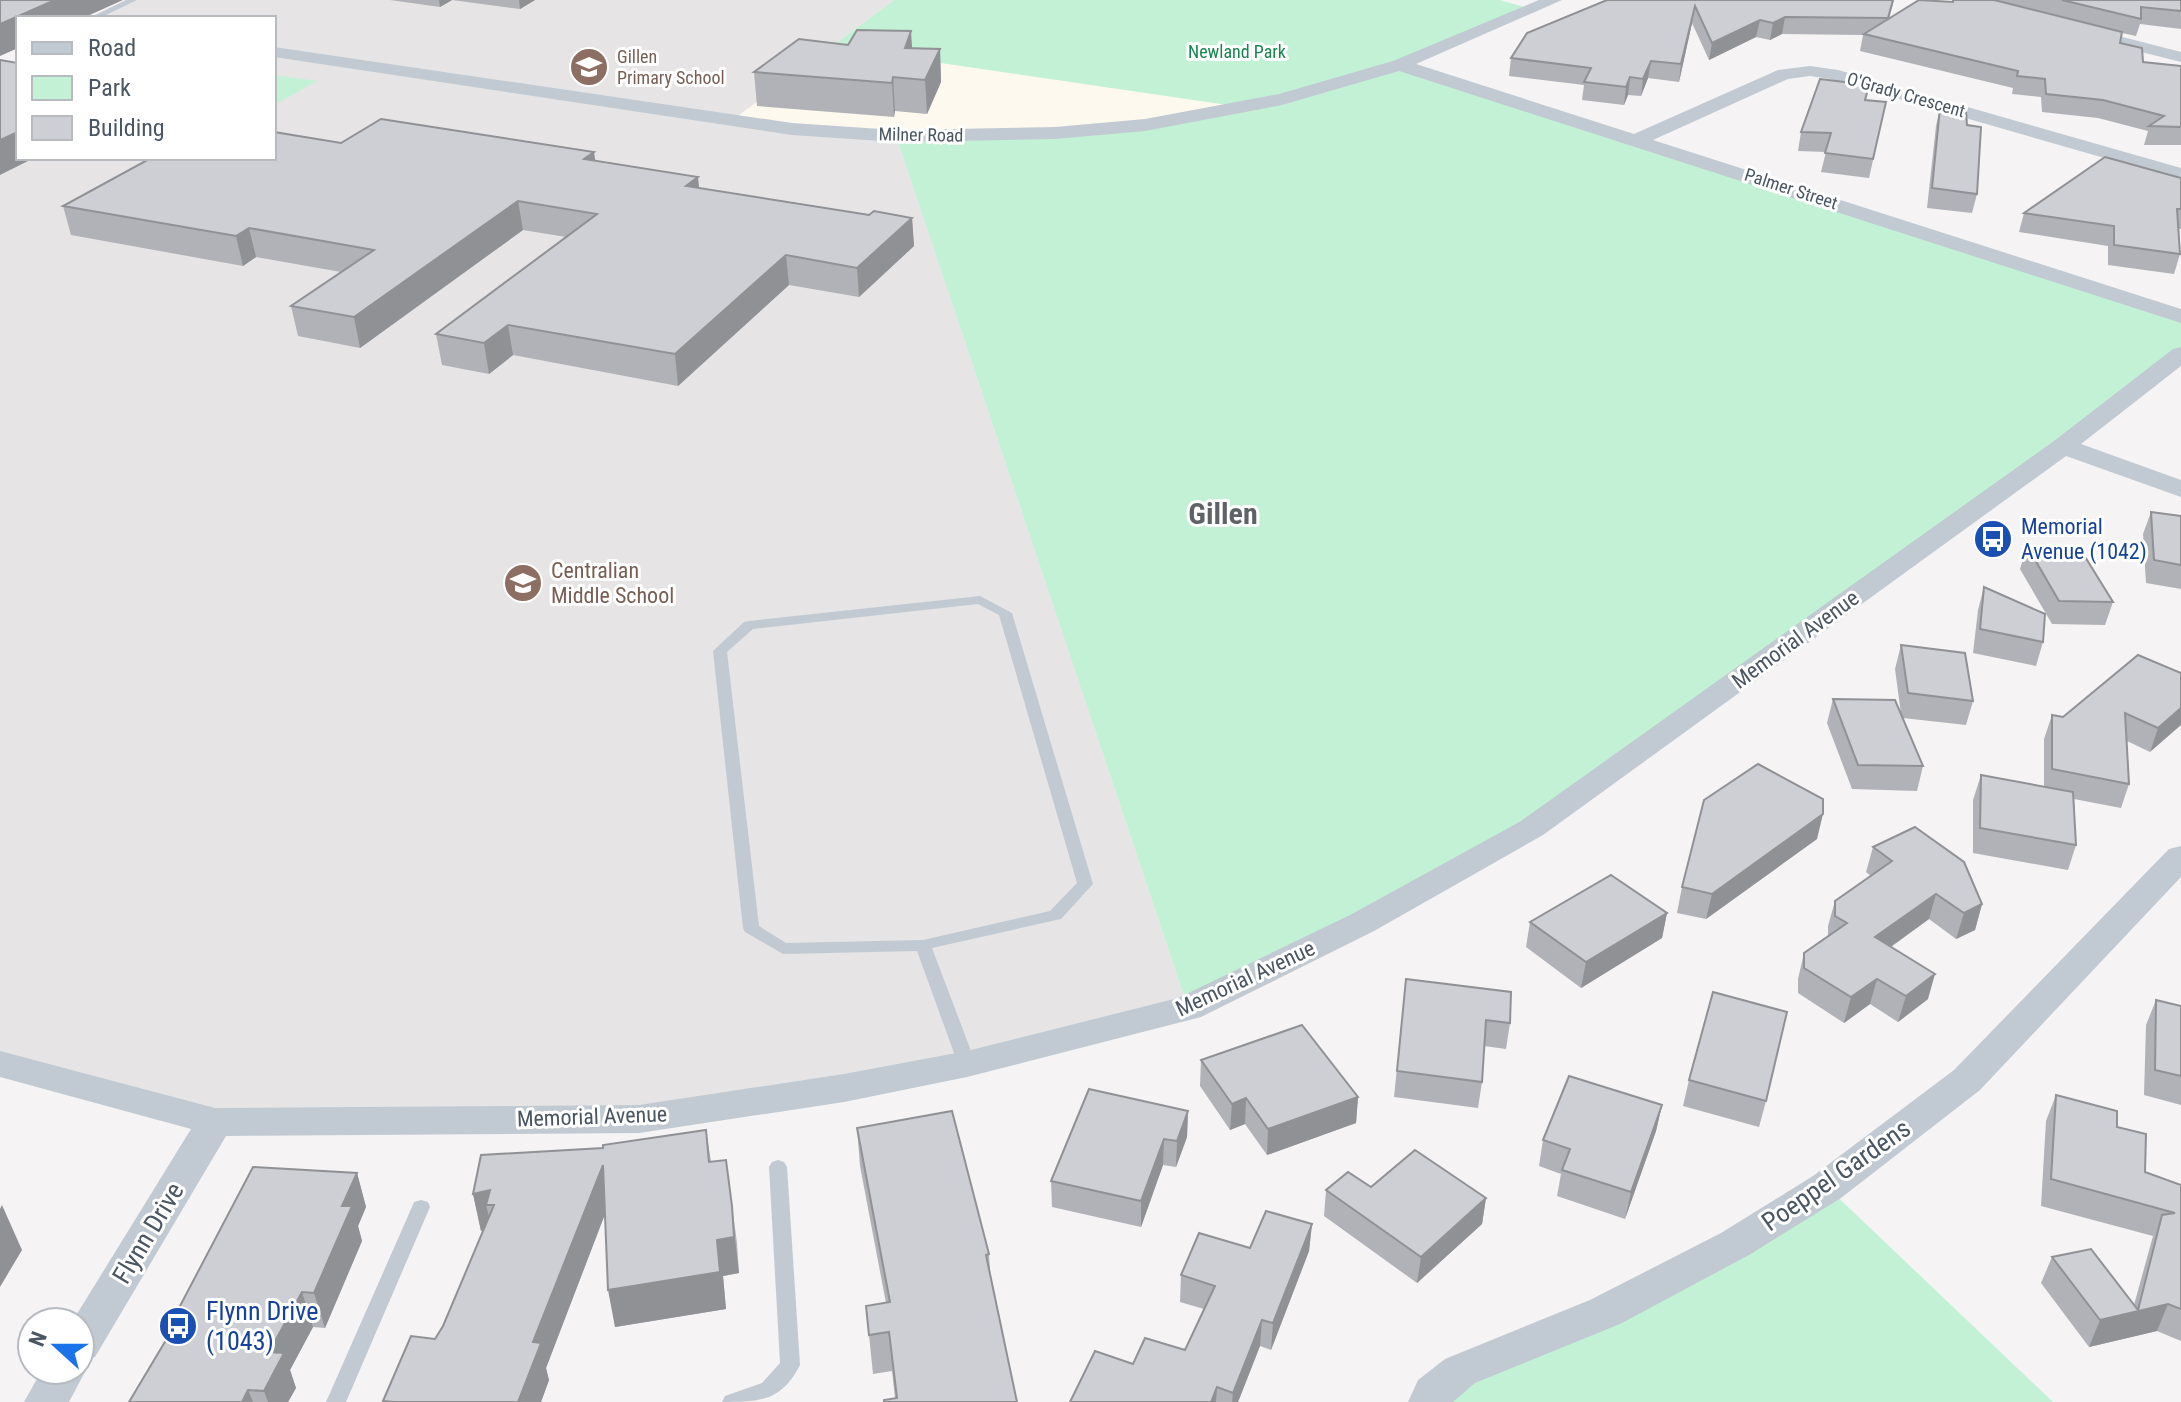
<svg xmlns="http://www.w3.org/2000/svg" width="2181" height="1402" font-family="'Roboto Condensed',sans-serif">
<style>
.commercial{fill:#fdf9ef}
.education{fill:#e6e4e5}
.green{fill:#c3f1d5}
.lines{fill:none;stroke-linecap:round;stroke-linejoin:round}
.service{fill:#c1cad2;fill-rule:evenodd}
.minor{fill:#c1cad2;fill-rule:evenodd}
.wall{fill:#b0b2b7}
.shaded-wall{fill:#909195}
.building{fill:#cdcfd5;stroke:#909195;stroke-width:2}
.labels{text-anchor:middle;stroke-width:6;stroke-linejoin:round;paint-order:stroke}
.far-park-label{font-size:18px;fill:#17864f;stroke:#fff}
.far-education-label{font-size:18px;fill:#785e54;stroke:#fff;text-anchor:start}
.far-street-label{font-size:18px;fill:#4a5661;stroke:#fff}
.transit-label{font-size:22px;fill:#164399;stroke:#fff;text-anchor:start}
.education-label{font-size:22px;fill:#785e54;stroke:#fff;text-anchor:start}
.street-label{font-size:22px;fill:#4a5661;stroke:#fff}
.near-street-label{font-size:26px;fill:#4a5661;stroke:#fff}
.near-transit-label{font-size:26px;fill:#164399;stroke:#fff;text-anchor:start}
.district-label{font-size:30px;font-weight:bold;fill:#5f6368;stroke:#fff}
</style>
<rect width="100%" height="100%" fill="#f5f3f3"/>
<!-- commercial -->
<polygon class="commercial" points="831,47 1244,107 1207,115 968,136 730,121"/>
<!-- education -->
<polygon class="education" points="133,0 894,0 731,121 896,136 1188,1008 639,1119 215,1122 0,1064 0,74 18,158 274,158 274,18 93,18"/>
<!-- green -->
<g class="green">
<polygon points="894,0 1500,0 1531,9 1401,64 2181,316 2181,354 1532,828 1188,1008 896,136 1055,133 1241,107 831,47"/>
<polygon points="274,75 317,81 274,105"/>
<polygon points="1827,1187 2053,1402 1430,1402"/>
</g>
<g class="lines">
<!-- service -->
<g class="service">
<polygon points="126,0 137,0 100,18 89,18"/>
<path d="M980,596L1012,613L1093,884L1061,919L932,948L976,1064L973,1068L967,1070L961,1068L958,1064L917,951L783,954L745,932L743,928L713,651L744,622L749,621ZM978,604L999,615L1077,883L1050,911L923,940L786,943L759,926L727,652L753,629Z"/>
<path d="M778,1160L784,1162L787,1167L800,1365C781,1402 759,1402 722,1402L725,1396L762,1383L780,1363L769,1167L772,1162Z"/>
<polygon points="421,1200 428,1202 430,1207 346,1402 326,1402 412,1207 414,1202"/>
</g>
<!-- minor -->
<g class="minor">
<polygon points="1539,0 1562,0 1416,64 1634,134 1778,70 1810,66 1838,70 2181,168 2181,180 1830,79 1810,76 1788,79 1653,140 2181,309 2181,323 1399,71 1282,105 1145,131 1055,139 896,142 792,135 274,57 274,47 792,123 896,130 1055,127 1145,119 1279,94 1393,61"/>
<polygon points="2080,26 2181,52 2181,62 2074,35 2071,31"/>
<polygon points="2181,347 2181,366 2081,444 2181,480 2181,497 2066,456 1543,835 1374,931 1201,1017 967,1077 844,1102 639,1133 226,1136 95,1357 82,1362 86,1370 69,1402 24,1402 42,1370 80,1370 80,1322 72,1322 191,1129 0,1077 0,1051 215,1108 639,1105 844,1074 967,1051 1178,998 1350,915 1521,821 2054,441 2173,349"/>
<polygon points="2181,846 2181,877 1980,1090 1841,1198 1749,1255 1620,1324 1475,1383 1453,1402 1408,1402 1418,1380 1445,1359 1590,1300 1721,1233 1813,1176 1954,1070 2169,849"/>
</g>
</g>
<!-- wall -->
<g class="wall">
<polygon points="390,0 535,0 520,9 452,0 440,7"/>
<polygon points="1607,0 1894,0 1889,19 1952,2 1952,0 2181,0 2181,29 2140,24 2136,36 2122,33 2120,43 2143,62 2181,66 2181,145 2144,145 2148,131 2098,118 2042,112 2041,97 2012,94 2013,88 1860,51 1863,35 1782,34 1770,40 1756,37 1709,60 1692,23 1679,82 1648,78 1641,96 1628,95 1624,105 1582,100 1584,85 1509,76 1511,58"/>
<polygon points="912,48 940,49 941,82 927,114 895,111 894,117 757,106 754,72"/>
<polygon points="1869,85 1866,100 1886,102 1869,178 1821,172 1826,152 1798,151 1801,132"/>
<polygon points="1940,108 1967,125 1977,194 1972,213 1927,208 1936,126"/>
<polygon points="341,143 595,161 699,188 869,215 912,218 914,246 859,297 789,285 678,386 513,355 489,374 442,365 436,334 566,237 523,230 360,348 298,336 291,306 341,272 256,257 243,266 71,235 63,206"/>
<polygon points="2181,178 2181,229 2179,229 2180,254 2174,274 2108,265 2108,246 2019,232 2024,213"/>
<polygon points="2151,512 2181,516 2181,589 2146,583 2143,534"/>
<polygon points="2027,546 2113,602 2105,625 2052,624 2020,569"/>
<polygon points="1984,587 2043,642 2036,666 1973,653 1978,610"/>
<polygon points="1901,645 1973,701 1966,725 1903,718 1923,766 1917,791 1852,789 1827,723 1833,699 1901,714 1895,669"/>
<polygon points="2181,673 2150,752 2127,741 2129,784 2121,808 2074,799 2076,845 2068,870 1973,853 1973,800 1981,775 2044,787 2044,739 2052,715 2063,717"/>
<polygon points="1817,839 1706,919 1677,913 1682,887"/>
<polygon points="1873,847 1982,904 1975,930 1956,939 1929,919 1891,947 1928,999 1898,1022 1870,1004 1844,1023 1798,993 1798,979 1804,953 1828,936 1828,926 1835,901 1871,876 1866,872"/>
<polygon points="1667,913 1662,938 1581,988 1526,947 1530,922"/>
<polygon points="1406,979 1510,1023 1506,1049 1484,1046 1482,1082 1478,1108 1394,1097"/>
<polygon points="2156,1000 2181,1006 2181,1105 2144,1095 2146,1025"/>
<polygon points="1201,1060 1358,1097 1356,1123 1267,1155 1245,1124 1230,1130 1200,1086"/>
<polygon points="1689,1080 1766,1101 1759,1127 1683,1106"/>
<polygon points="2056,1095 2117,1127 2145,1172 2181,1185 2181,1341 2157,1331 2089,1347 2041,1283 2052,1257 2134,1305 2153,1236 2041,1206 2046,1121"/>
<polygon points="1662,1105 1656,1131 1625,1219 1557,1196 1561,1174 1539,1166 1543,1140"/>
<polygon points="1188,1111 1187,1137 1176,1167 1163,1165 1141,1227 1052,1207 1051,1181"/>
<polygon points="857,1128 989,1254 990,1271 1017,1402 895,1398 892,1371 873,1374 866,1306 886,1303 860,1166"/>
<polygon points="706,1130 711,1162 726,1160 737,1243 739,1273 723,1276 726,1309 615,1327 605,1214 546,1368 549,1380 541,1402 383,1402 435,1339 443,1326 483,1230 481,1231 473,1194 603,1148"/>
<polygon points="357,1173 366,1207 358,1226 362,1241 325,1328 313,1327 290,1370 296,1388 288,1402 129,1402 172,1330 170,1325"/>
<polygon points="1371,1187 1486,1198 1482,1224 1417,1283 1324,1216 1326,1190"/>
<polygon points="1312,1224 1309,1251 1271,1350 1260,1346 1238,1402 1070,1402 1133,1364 1185,1350 1204,1309 1180,1302 1181,1275"/>
</g>
<!-- shaded-wall -->
<g class="shaded-wall">
<polygon points="55,0 123,0 83,18 18,18 18,48 0,56 0,24"/>
<polygon points="439,0 452,0 440,7"/>
<polygon points="519,0 535,0 520,9"/>
<polygon points="1695,6 1692,23 1679,82 1681,64"/>
<polygon points="1785,17 1782,34 1770,40 1773,23"/>
<polygon points="1760,20 1756,37 1709,60 1712,43"/>
<polygon points="911,31 913,64 905,48"/>
<polygon points="940,49 941,82 927,114 925,80"/>
<polygon points="1651,61 1648,78 1641,96 1643,79"/>
<polygon points="893,77 895,111 894,117 892,83"/>
<polygon points="1630,77 1628,95 1624,105 1626,87"/>
<polygon points="18,132 18,158 34,158 0,175 0,140"/>
<polygon points="594,152 598,179 584,159"/>
<polygon points="698,177 701,205 686,186"/>
<polygon points="518,201 523,230 360,348 354,317"/>
<polygon points="912,218 914,246 859,297 857,268"/>
<polygon points="249,228 256,257 243,266 236,236"/>
<polygon points="786,255 789,285 678,386 675,354"/>
<polygon points="508,325 513,355 489,374 484,343"/>
<polygon points="2181,708 2181,725 2150,752 2158,728"/>
<polygon points="1823,814 1817,839 1706,919 1712,894"/>
<polygon points="1936,894 1929,919 1868,963 1875,937"/>
<polygon points="1982,904 1975,930 1956,939 1964,913"/>
<polygon points="1667,913 1662,938 1581,988 1586,962"/>
<polygon points="1935,974 1928,999 1898,1022 1906,996"/>
<polygon points="1877,979 1870,1004 1844,1023 1851,997"/>
<polygon points="1358,1097 1356,1123 1267,1155 1268,1129"/>
<polygon points="1246,1098 1245,1124 1230,1130 1232,1104"/>
<polygon points="1662,1105 1656,1131 1625,1219 1631,1192"/>
<polygon points="1188,1111 1187,1137 1176,1167 1177,1141"/>
<polygon points="1164,1139 1163,1165 1141,1227 1141,1201"/>
<polygon points="726,1160 739,1273 723,1276 726,1309 615,1327 608,1290 717,1240"/>
<polygon points="603,1165 610,1201 546,1368 549,1380 541,1402 518,1402 533,1342"/>
<polygon points="357,1173 366,1207 358,1226 362,1241 325,1328 314,1293 342,1206"/>
<polygon points="490,1190 486,1205 492,1228 481,1231 473,1194"/>
<polygon points="1486,1198 1482,1224 1417,1283 1421,1257"/>
<polygon points="2,1205 22,1250 0,1287 0,1209"/>
<polygon points="1312,1224 1309,1251 1271,1350 1273,1323"/>
<polygon points="302,1292 313,1327 290,1370 296,1388 288,1402 268,1402 264,1391 269,1352"/>
<polygon points="2168,1304 2157,1331 2089,1347 2100,1320"/>
<polygon points="1262,1320 1260,1346 1238,1402 1232,1402 1233,1393"/>
<polygon points="1217,1387 1216,1402 1211,1402"/>
<polygon points="248,1390 253,1402 242,1402"/>
</g>
<!-- building -->
<g class="building">
<polygon points="0,0 55,0 0,24"/>
<polygon points="1607,0 1893,0 1888,18 1785,17 1773,23 1760,20 1712,43 1695,6 1681,64 1651,61 1643,79 1630,77 1626,87 1584,82 1591,68 1511,58 1527,33"/>
<polygon points="1919,0 1953,2 1953,0 1994,0 2122,32 2120,43 2142,48 2143,62 2181,66 2181,127 2149,126 2164,116 2103,100 2046,94 2045,79 2017,76 2018,71 1864,34"/>
<polygon points="2062,0 2181,0 2181,11 2141,7 2141,19"/>
<polygon points="857,30 911,31 905,48 940,49 925,80 893,77 892,83 754,72 799,39 848,45"/>
<polygon points="0,60 18,63 18,132 0,140"/>
<polygon points="1820,79 1869,85 1865,100 1886,102 1873,159 1825,153 1831,133 1801,132"/>
<polygon points="1940,108 1966,110 1967,125 1981,127 1977,194 1932,188"/>
<polygon points="381,119 594,152 584,159 698,177 686,186 869,215 874,211 912,218 857,268 786,255 675,354 508,325 484,343 436,334 597,214 518,201 354,317 291,306 374,250 249,228 236,236 63,206 151,158 274,158 274,132 341,143"/>
<polygon points="2105,157 2181,178 2181,209 2177,209 2180,254 2114,245 2114,226 2024,213"/>
<polygon points="2151,512 2181,516 2181,565 2154,560"/>
<polygon points="2027,546 2079,547 2113,602 2059,601"/>
<polygon points="1984,587 2045,614 2043,642 1980,629"/>
<polygon points="1901,645 1965,653 1973,701 1908,693"/>
<polygon points="2138,655 2181,673 2181,708 2158,728 2125,713 2129,784 2052,769 2052,715 2063,717"/>
<polygon points="1833,699 1895,700 1923,766 1858,765"/>
<polygon points="1758,764 1823,799 1823,814 1712,894 1682,887 1704,800"/>
<polygon points="1981,775 2073,792 2076,845 1980,828"/>
<polygon points="1915,827 1964,862 1982,904 1964,913 1936,894 1875,937 1935,974 1906,996 1877,979 1851,997 1804,968 1804,953 1847,923 1835,916 1835,901 1892,861 1873,847"/>
<polygon points="1611,875 1667,913 1586,962 1530,922"/>
<polygon points="1406,979 1511,992 1510,1023 1486,1020 1482,1082 1397,1071"/>
<polygon points="1713,992 1787,1012 1766,1101 1689,1080"/>
<polygon points="2156,1000 2181,1006 2181,1076 2155,1070"/>
<polygon points="1302,1025 1358,1097 1268,1129 1246,1098 1232,1104 1201,1060"/>
<polygon points="1569,1076 1662,1105 1631,1192 1562,1170 1570,1149 1543,1140"/>
<polygon points="1089,1089 1188,1111 1177,1141 1164,1139 1141,1201 1051,1181"/>
<polygon points="2056,1095 2117,1111 2117,1127 2146,1134 2145,1172 2181,1185 2181,1309 2168,1304 2100,1320 2052,1257 2091,1249 2138,1310 2162,1215 2175,1213 2051,1179"/>
<polygon points="952,1111 989,1254 986,1255 1017,1402 884,1402 884,1400 897,1398 889,1332 869,1335 866,1306 890,1302 857,1128"/>
<polygon points="706,1130 709,1162 726,1160 732,1206 734,1237 717,1240 720,1272 608,1290 603,1165 533,1342 541,1343 518,1402 394,1402 383,1401 411,1336 435,1339 443,1326 494,1205 486,1205 490,1190 473,1194 481,1155 603,1148 603,1145"/>
<polygon points="1415,1150 1486,1198 1421,1257 1326,1190 1348,1172 1371,1187"/>
<polygon points="253,1167 357,1173 342,1206 352,1206 314,1293 302,1292 269,1352 284,1353 264,1391 248,1390 242,1402 129,1402 175,1325 170,1325"/>
<polygon points="1266,1211 1312,1224 1273,1323 1262,1320 1233,1393 1217,1387 1211,1402 1070,1402 1095,1351 1133,1364 1145,1338 1185,1350 1215,1286 1181,1275 1199,1233 1250,1248"/>
</g>
<!-- icons -->
<defs>
<symbol id="school-disc" viewBox="-11 -11 22 22"><circle r="9.5" fill="#8d6e63" stroke="#fff"/><path d="M0-5L7-2L0 1L-7-2ZM-4 1L0 2.5L4 1V4Q0 6-4 4Z" fill="#fff"/></symbol>
<symbol id="bus-disc" viewBox="-11 -11 22 22"><circle r="9.5" fill="#1a4fb4" stroke="#fff"/><path d="M-5-6H5V4H4V6H2V4H-2V6H-4V4H-5ZM-3.5-4V0h7V-4ZM-3.5 1.2v1.5H-2V1.2ZM2 1.2v1.5H3.5V1.2Z" fill="#fff"/></symbol>
</defs>
<g fill-rule="evenodd">
<use href="#school-disc" x="567" y="45" width="44" height="44"/>
<use href="#bus-disc" x="1971" y="517" width="44" height="44"/>
<use href="#school-disc" x="501" y="561" width="44" height="44"/>
<use href="#bus-disc" x="156" y="1304" width="44" height="44"/>
</g>
<g class="labels">
<!-- far-park labels -->
<g class="far-park-label">
<text x="1237" y="58">Newland Park</text>
</g>
<!-- far-education labels -->
<g class="far-education-label">
<text x="617" y="63">Gillen<tspan x="617" dy="21">Primary School</tspan></text>
</g>
<!-- far-street labels -->
<g class="far-street-label">
<text transform="translate(1906 95) rotate(16)" y="6">O'Grady Crescent</text>
<text transform="translate(921 135) rotate(1)" y="6">Milner Road</text>
<text transform="translate(1791 189) rotate(18)" y="6">Palmer Street</text>
</g>
<!-- transit labels -->
<g class="transit-label">
<text x="2021" y="534">Memorial<tspan x="2021" dy="25">Avenue (1042)</tspan></text>
</g>
<!-- education labels -->
<g class="education-label">
<text x="551" y="578">Centralian<tspan x="551" dy="25">Middle School</tspan></text>
</g>
<!-- street labels -->
<g class="street-label">
<text transform="translate(1795 639) rotate(-36)" y="8">Memorial Avenue</text>
<text transform="translate(1245 978) rotate(-25)" y="8">Memorial Avenue</text>
<text transform="translate(592 1116) rotate(-2)" y="8">Memorial Avenue</text>
</g>
<!-- near-street labels -->
<g class="near-street-label">
<text transform="translate(1836 1175) rotate(-35)" y="9">Poeppel Gardens</text>
<text transform="translate(148 1233) rotate(-59)" y="9">Flynn Drive</text>
</g>
<!-- near-transit labels -->
<g class="near-transit-label">
<text x="206" y="1320">Flynn Drive<tspan x="206" dy="30">(1043)</tspan></text>
</g>
<!-- district labels -->
<g class="district-label">
<text x="1223" y="524">Gillen</text>
</g>
</g>
<!-- legend -->
<rect x="16" y="16" width="260" height="144" fill="#ffffff" stroke="#b7bbc0" stroke-width="2"/>
<rect x="32" y="42" width="40" height="12" fill="#c1cad2" stroke="#b7bbc0" stroke-width="2"/>
<text x="88" y="56" font-size="24" fill="#4a5661">Road</text>
<rect x="32" y="76" width="40" height="24" fill="#c3f1d5" stroke="#b7bbc0" stroke-width="2"/>
<text x="88" y="96" font-size="24" fill="#4a5661">Park</text>
<rect x="32" y="116" width="40" height="24" fill="#cdcfd5" stroke="#b7bbc0" stroke-width="2"/>
<text x="88" y="136" font-size="24" fill="#4a5661">Building</text>
<!-- north arrow -->
<g transform="translate(56 1346) rotate(291)"><circle r="38" fill="#ffffff" stroke="#b7bbc0" stroke-width="2"/>
<path d="M0-6L14 30L0 20L-14 30Z" fill="#1a73e8"/>
<text y="-12" font-size="22" font-weight="bold" text-anchor="middle" fill="#4a5661">N</text>
</g>
</svg>
